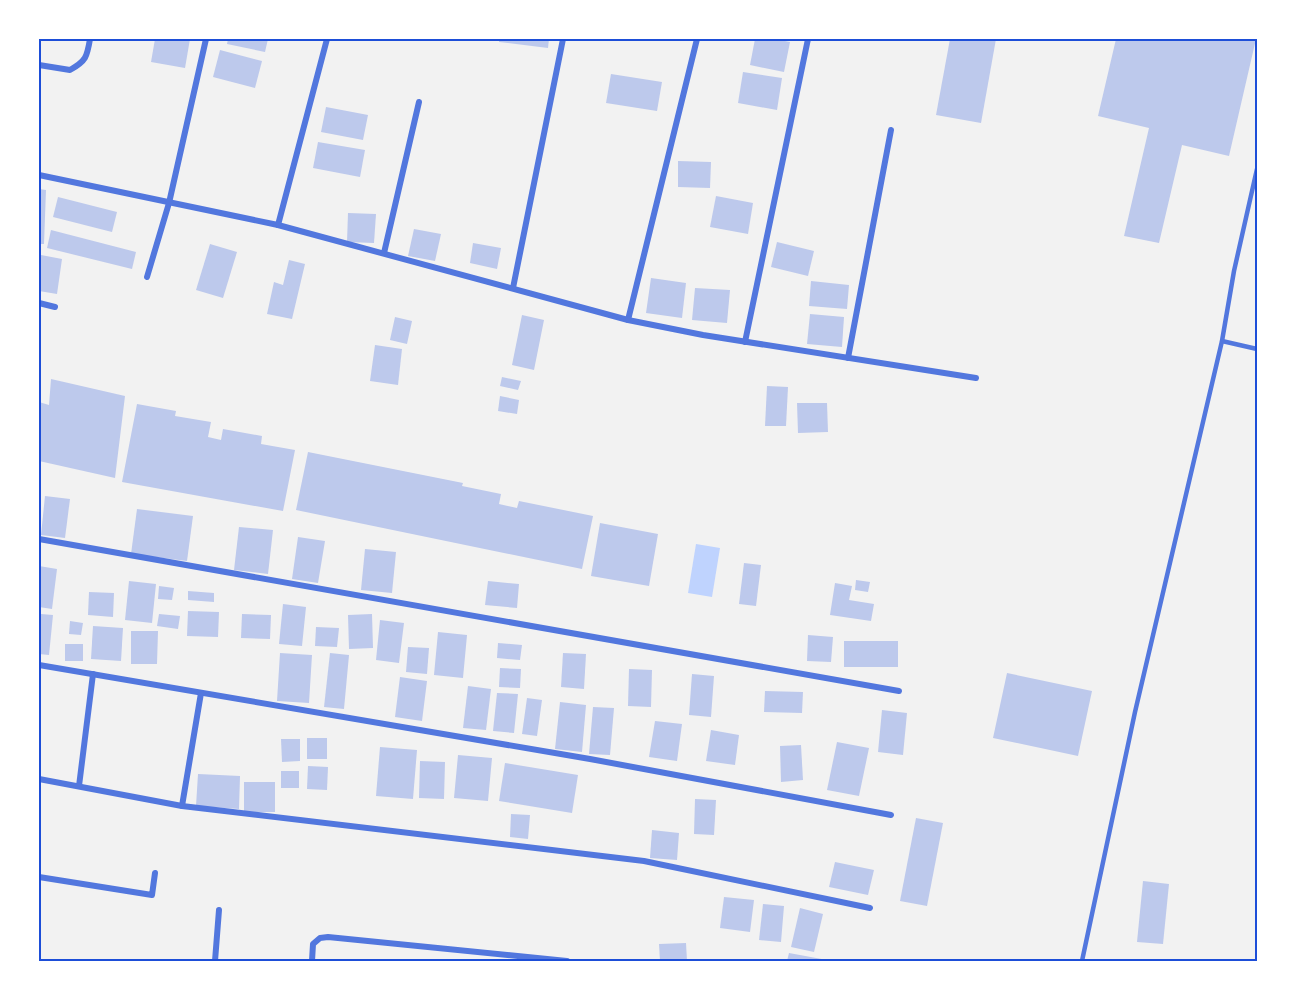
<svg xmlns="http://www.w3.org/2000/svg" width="1296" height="1000" font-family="Overpass,sans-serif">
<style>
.water{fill:#bfd3fe}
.building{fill:#bdc9ec}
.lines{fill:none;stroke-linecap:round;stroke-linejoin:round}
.service{stroke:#5277de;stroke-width:4.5}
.minor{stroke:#5277de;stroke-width:6}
.neatline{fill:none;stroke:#1d4ed8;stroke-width:2}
</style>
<rect width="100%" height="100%" fill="#f2f2f2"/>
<!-- water -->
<polygon class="water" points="696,544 720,548 712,597 688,593"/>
<!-- building -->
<g class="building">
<polygon points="155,39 190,39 185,68 151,62"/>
<polygon points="228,39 268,39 265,52 227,44"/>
<polygon points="499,39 549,39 548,48 499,42"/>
<polygon points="755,39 775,39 790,42 784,72 750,65"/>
<polygon points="950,39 996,39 981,123 936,115"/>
<polygon points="1116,39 1256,39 1229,156 1182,145 1159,243 1124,236 1149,128 1098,116"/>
<polygon points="220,50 262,61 255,88 213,77"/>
<polygon points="743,72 782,78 777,110 738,103"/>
<polygon points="611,74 662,82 657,111 606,103"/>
<polygon points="326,107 368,115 363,140 321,132"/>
<polygon points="318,142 365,150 360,177 313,168"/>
<polygon points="678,161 711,162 710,188 678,187"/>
<polygon points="39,189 46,190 44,244 39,244"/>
<polygon points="716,196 753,203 748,234 710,227"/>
<polygon points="58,197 117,212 112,232 53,217"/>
<polygon points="348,213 376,214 374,243 347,242"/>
<polygon points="414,229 441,234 435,261 408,256"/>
<polygon points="51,230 136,252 132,269 47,248"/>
<polygon points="777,242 814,251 808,276 771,267"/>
<polygon points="473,243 501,248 497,269 470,263"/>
<polygon points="210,244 237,252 223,298 196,290"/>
<polygon points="41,255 62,259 57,294 39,291"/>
<polygon points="289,260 305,264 292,319 267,314 274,282 283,285"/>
<polygon points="651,278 686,283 682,318 646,313"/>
<polygon points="811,281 849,285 847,309 809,306"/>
<polygon points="695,288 730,290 727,323 692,320"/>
<polygon points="810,314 844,317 842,347 807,344"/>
<polygon points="522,315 544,320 534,370 512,365"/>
<polygon points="395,317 412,321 407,344 390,340"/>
<polygon points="375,345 402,349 398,385 370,381"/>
<polygon points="502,377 521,381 518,390 500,386"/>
<polygon points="51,379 125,396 115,478 39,461 39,402 49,405"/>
<polygon points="767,386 788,387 786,426 765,426"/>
<polygon points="500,396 519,400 517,414 498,411"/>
<polygon points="797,403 827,403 828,432 798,433"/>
<polygon points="137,404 176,411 175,416 211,422 208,437 221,440 223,429 262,436 261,444 295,450 283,511 122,482"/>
<polygon points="308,452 463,483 462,486 501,494 499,504 517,508 519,501 593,516 582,569 296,510"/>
<polygon points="45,496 70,499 65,538 41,535"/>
<polygon points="137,509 193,516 187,561 131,554"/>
<polygon points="600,523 658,534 649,586 591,576"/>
<polygon points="239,527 273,530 268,574 234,570"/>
<polygon points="298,537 325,541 318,583 292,579"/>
<polygon points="365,549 396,552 392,593 361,590"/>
<polygon points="744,563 761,565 756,606 739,604"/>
<polygon points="39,566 57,569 52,609 39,607"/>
<polygon points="856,580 870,582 868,592 855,590"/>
<polygon points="129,581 156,584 152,623 125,620"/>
<polygon points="488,581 519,584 517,608 485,605"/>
<polygon points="835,583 852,586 849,600 874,604 871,621 830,615"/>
<polygon points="159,586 174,588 172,600 158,599"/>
<polygon points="188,591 214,593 214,602 188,600"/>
<polygon points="89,592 114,593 113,617 88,615"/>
<polygon points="283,604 306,607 302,646 279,644"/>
<polygon points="188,611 219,612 218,637 187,636"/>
<polygon points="41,614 53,615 49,655 39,654"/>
<polygon points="159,614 180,616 178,629 157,626"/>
<polygon points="242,614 271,615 270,639 241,638"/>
<polygon points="372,614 373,648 349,649 348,615"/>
<polygon points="380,620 404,623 399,663 376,660"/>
<polygon points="70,621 83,623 81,635 69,634"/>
<polygon points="93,626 123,628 121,661 91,659"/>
<polygon points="316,627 339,628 337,647 315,646"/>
<polygon points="131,631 158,631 157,664 131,664"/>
<polygon points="438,632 467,635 463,678 434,675"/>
<polygon points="808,635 833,637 831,662 807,661"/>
<rect x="844" y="641" width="54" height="26"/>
<polygon points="498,643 522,645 520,660 497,658"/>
<rect x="65" y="644" width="18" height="17"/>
<polygon points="408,647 429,648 427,674 406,672"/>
<polygon points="280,653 312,655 309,703 277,701"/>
<polygon points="330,653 349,655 344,709 324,707"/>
<polygon points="563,653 586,654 584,689 561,687"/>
<polygon points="500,668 521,669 520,688 499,687"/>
<polygon points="629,669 652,670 651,707 628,706"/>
<polygon points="1007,673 1092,691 1078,756 993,738"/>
<polygon points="692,674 714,676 711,717 689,715"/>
<polygon points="400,677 427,681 422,721 395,717"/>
<polygon points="468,686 491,689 486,730 463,728"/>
<polygon points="765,691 803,692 802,713 764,712"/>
<polygon points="497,693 518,694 514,733 493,731"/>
<polygon points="527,698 542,700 537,736 522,734"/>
<polygon points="560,702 586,705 582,752 555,749"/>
<polygon points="593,707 614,708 610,755 589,754"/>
<polygon points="882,710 907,713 903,755 878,752"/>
<polygon points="655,721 682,724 677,761 649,757"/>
<polygon points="711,730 739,735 735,765 706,761"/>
<rect x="307" y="738" width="20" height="21"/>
<polygon points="281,739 300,739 300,761 282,762"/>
<polygon points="837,742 869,748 859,796 827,790"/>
<polygon points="801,745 803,780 781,782 780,746"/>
<polygon points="380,747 417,750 413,799 376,796"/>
<polygon points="458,755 492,758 488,801 454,798"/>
<polygon points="420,761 445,762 444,799 419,798"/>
<polygon points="505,763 578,775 572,813 499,801"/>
<polygon points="308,766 328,767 327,790 307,789"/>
<rect x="281" y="771" width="18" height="17"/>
<polygon points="198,774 240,776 239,809 196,806"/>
<rect x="244" y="782" width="31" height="30"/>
<polygon points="695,799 716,800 714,835 694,834"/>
<polygon points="511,814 530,815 528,839 510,837"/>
<polygon points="916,818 943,823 927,906 900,901"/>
<polygon points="652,830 679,833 677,860 650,858"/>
<polygon points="835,862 874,870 868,895 829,887"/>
<polygon points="1143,881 1169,884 1163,944 1137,942"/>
<polygon points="724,897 754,900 750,932 720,928"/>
<polygon points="763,904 784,906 781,942 759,940"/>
<polygon points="800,908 823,914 814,952 791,947"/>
<polygon points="686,943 687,961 660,961 659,944"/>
<polygon points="789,953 827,960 827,961 787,961"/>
</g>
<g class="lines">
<!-- service -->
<g class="service">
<polyline points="1222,341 1257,349"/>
<polyline points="1082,961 1135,712 1222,341 1234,271 1257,169"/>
</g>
<!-- minor -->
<g class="minor">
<path d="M39,65L70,70C86,61 87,57 90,39"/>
<polyline points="39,175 278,225 628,320 703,335 976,378"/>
<polyline points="278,225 327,39"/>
<polyline points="384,253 419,102"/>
<polyline points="147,277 169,203 206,39"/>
<polyline points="513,288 563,39"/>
<polyline points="39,303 55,307"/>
<polyline points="628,320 697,39"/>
<polyline points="745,342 808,39"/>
<polyline points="848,358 891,130"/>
<polyline points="39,539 899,691"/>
<polyline points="39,665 590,759 891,815"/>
<polyline points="39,779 182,806 644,861 870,908"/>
<polyline points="79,786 93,674"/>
<polyline points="182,806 201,693"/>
<polyline points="39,877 152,895 155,873"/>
<polyline points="215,961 219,910"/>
<polyline points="312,961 313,944 320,938 328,937 567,961"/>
</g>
</g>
<!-- border -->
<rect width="1296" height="1000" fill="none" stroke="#ffffff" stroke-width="81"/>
<rect x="40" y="40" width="1216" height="920" class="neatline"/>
</svg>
